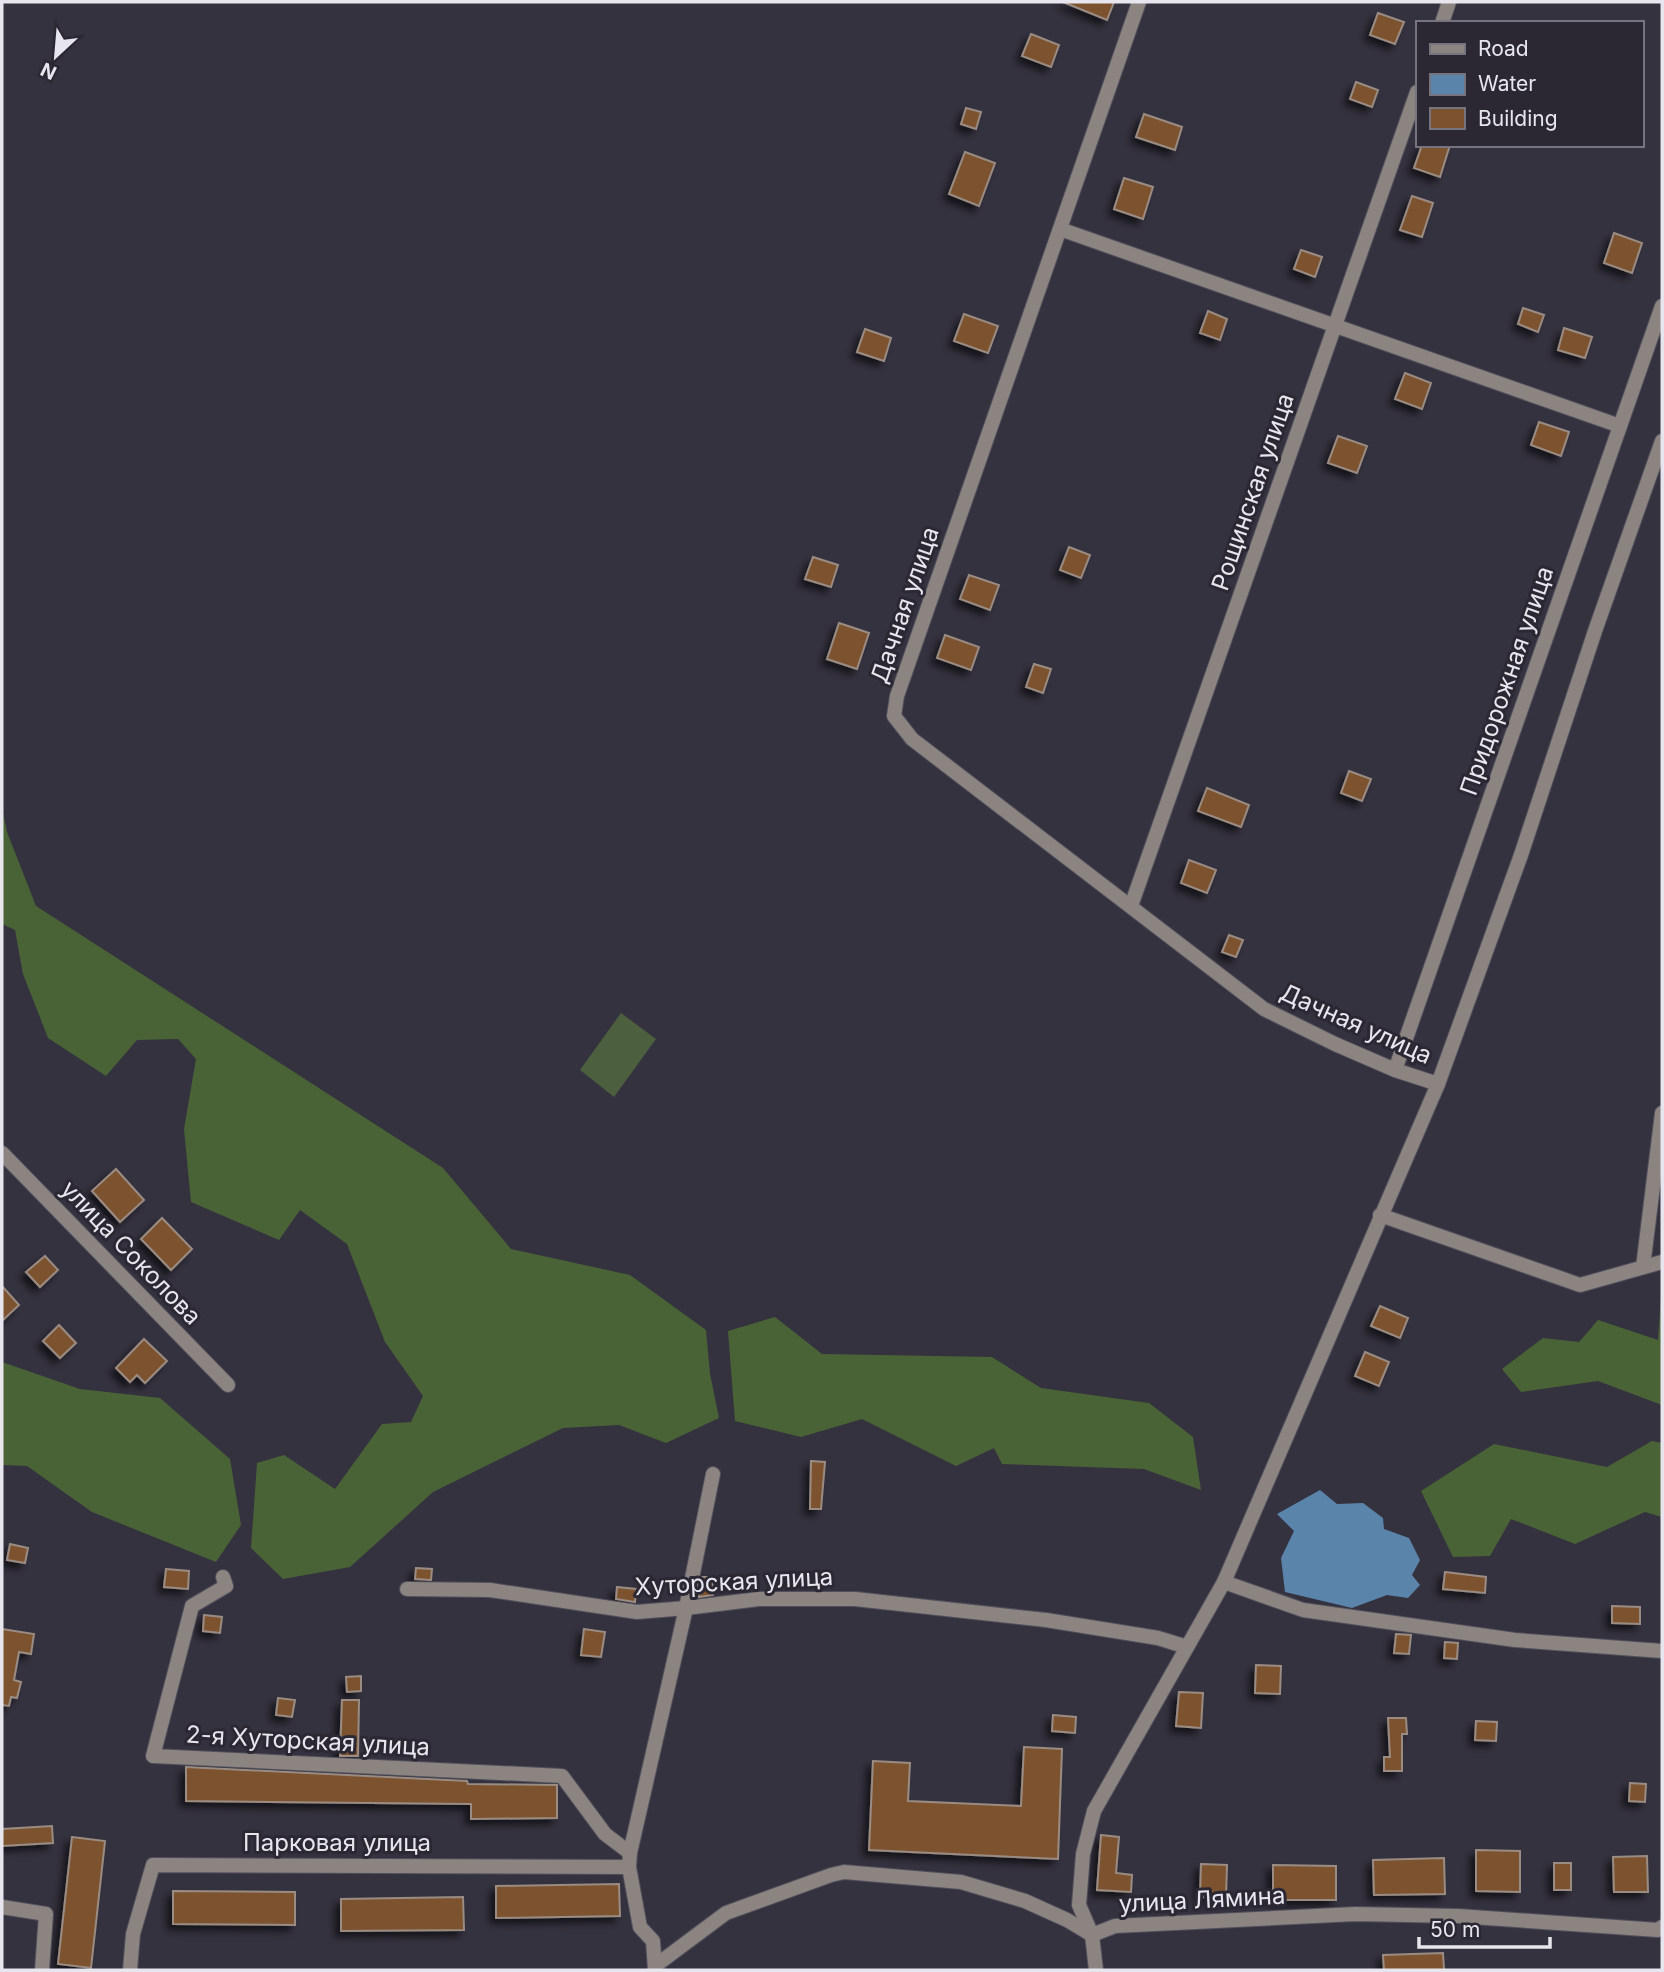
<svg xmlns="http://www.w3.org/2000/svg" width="1664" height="1972" font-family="Inter,sans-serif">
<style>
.green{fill:#4c5f3f}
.forest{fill:#496336}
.water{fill:#5b84ab}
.building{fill:#7c522f;stroke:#9a8c82;stroke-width:2;filter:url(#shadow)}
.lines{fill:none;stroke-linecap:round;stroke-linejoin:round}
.street-casing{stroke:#514f5b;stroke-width:16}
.street{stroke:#8b8481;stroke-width:14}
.labels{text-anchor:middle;stroke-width:6;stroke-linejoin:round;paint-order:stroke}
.street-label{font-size:24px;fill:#e7e6ee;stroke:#2b2834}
</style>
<defs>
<filter id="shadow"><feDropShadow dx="-5.5" dy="5.5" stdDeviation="3.5" flood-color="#0009"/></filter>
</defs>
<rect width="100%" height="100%" fill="#35323f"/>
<!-- green -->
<polygon class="green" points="621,1013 656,1039 614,1097 580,1070"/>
<!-- forest -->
<g class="forest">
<polygon points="2,808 7,832 36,906 443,1168 511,1249 630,1275 706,1330 710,1374 719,1418 666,1443 619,1425 563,1428 433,1492 350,1567 283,1579 251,1548 257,1463 284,1455 335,1489 382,1424 411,1422 423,1396 385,1342 347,1244 300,1210 279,1240 191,1202 184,1129 196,1059 178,1039 137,1040 106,1076 48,1038 23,974 15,930 2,924"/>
<polygon points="1661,1298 1662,1405 1598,1381 1521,1392 1502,1369 1543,1338 1579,1342 1598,1320 1658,1340"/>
<polygon points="775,1317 822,1354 992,1357 1041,1388 1149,1403 1193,1437 1201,1490 1144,1469 1002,1464 994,1448 956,1466 862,1419 801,1437 735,1421 728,1331"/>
<polygon points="2,1362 80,1389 160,1398 230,1459 241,1525 216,1562 92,1512 27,1466 2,1465"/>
<polygon points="1652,1441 1662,1443 1662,1517 1645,1512 1575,1544 1511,1519 1490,1556 1453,1557 1421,1491 1494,1444 1607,1467"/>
</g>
<!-- water -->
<polygon class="water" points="1320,1490 1337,1504 1363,1503 1383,1518 1384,1529 1409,1538 1420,1560 1412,1575 1420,1585 1408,1598 1387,1595 1352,1608 1285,1592 1281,1558 1294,1531 1277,1514"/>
<!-- building -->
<g class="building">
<polygon points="1063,2 1114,2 1107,20"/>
<polygon points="1378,13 1404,22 1395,44 1370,35"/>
<polygon points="1031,34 1059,45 1051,67 1022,56"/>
<polygon points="1356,82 1378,90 1372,107 1350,99"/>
<polygon points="966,108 981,112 976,129 961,124"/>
<polygon points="1144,114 1182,127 1175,150 1136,137"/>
<polygon points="1422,145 1450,145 1440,177 1414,168"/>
<polygon points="965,152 995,163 979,206 949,194"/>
<polygon points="1124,178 1153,187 1143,219 1114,209"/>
<polygon points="1412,196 1433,203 1422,237 1400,230"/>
<polygon points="1614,233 1642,243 1632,273 1604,263"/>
<polygon points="1301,250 1322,257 1315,277 1294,269"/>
<polygon points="1523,308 1544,315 1538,332 1518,324"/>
<polygon points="1208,311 1227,319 1220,340 1200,333"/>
<polygon points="964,314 998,326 988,353 954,341"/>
<polygon points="1564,328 1592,337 1585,358 1558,350"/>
<polygon points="865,329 891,338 884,361 857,352"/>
<polygon points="1405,373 1431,383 1422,409 1395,399"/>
<polygon points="1539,422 1569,432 1561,456 1531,445"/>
<polygon points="1338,436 1367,446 1357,473 1328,463"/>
<polygon points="1069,547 1090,555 1081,578 1060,570"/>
<polygon points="813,557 838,565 831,587 805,579"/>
<polygon points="969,575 999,585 990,610 960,599"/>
<polygon points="839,623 869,633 857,669 827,659"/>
<polygon points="945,635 979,647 971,670 937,658"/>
<polygon points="1034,664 1051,669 1043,693 1026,687"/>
<polygon points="1349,771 1371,779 1362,801 1341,793"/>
<polygon points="1207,788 1249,805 1241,827 1198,811"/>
<polygon points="1189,860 1216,870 1207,893 1181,883"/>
<polygon points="1229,935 1243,940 1236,957 1222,952"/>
<polygon points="116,1169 144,1200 120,1222 92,1191"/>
<polygon points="162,1218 192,1249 171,1270 141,1239"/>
<polygon points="45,1256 58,1270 40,1287 26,1272"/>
<polygon points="2,1286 19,1305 2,1321"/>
<polygon points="1380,1306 1408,1318 1400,1338 1371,1326"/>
<polygon points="59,1325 76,1343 60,1358 43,1341"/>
<polygon points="144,1339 167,1361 145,1383 137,1375 130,1382 116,1368"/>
<polygon points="1365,1352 1389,1362 1379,1386 1355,1376"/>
<polygon points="811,1461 825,1462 821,1509 810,1509"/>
<polygon points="10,1544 28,1548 25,1563 7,1560"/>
<polygon points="416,1568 432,1569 431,1580 415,1579"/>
<polygon points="166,1569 189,1571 188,1589 164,1587"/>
<polygon points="1445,1572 1486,1577 1485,1593 1443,1589"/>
<polygon points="702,1577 713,1577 713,1595 699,1597"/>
<polygon points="617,1587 636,1589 635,1602 616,1599"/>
<polygon points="1612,1606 1640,1607 1640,1624 1612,1623"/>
<polygon points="204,1615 222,1617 220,1633 203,1631"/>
<polygon points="2,1629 34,1634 31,1654 19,1652 14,1680 21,1682 17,1698 11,1697 9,1706 2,1705"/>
<polygon points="584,1629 605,1632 601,1657 581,1655"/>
<polygon points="1396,1634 1411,1635 1409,1654 1394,1653"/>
<polygon points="1445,1642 1458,1643 1457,1659 1444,1658"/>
<polygon points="1256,1665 1281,1666 1280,1694 1255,1693"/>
<polygon points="361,1676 361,1691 347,1692 346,1677"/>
<polygon points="1179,1692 1203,1693 1201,1728 1176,1726"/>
<polygon points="278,1698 295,1700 292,1717 276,1715"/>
<polygon points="342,1700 359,1700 358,1756 340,1756"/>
<polygon points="1053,1715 1076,1717 1075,1733 1052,1731"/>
<polygon points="1388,1718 1406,1718 1407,1734 1402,1734 1402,1771 1384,1771 1384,1757 1390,1757"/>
<polygon points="1476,1721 1497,1722 1496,1741 1475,1740"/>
<polygon points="1024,1747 1062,1749 1058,1859 869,1850 873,1761 910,1763 908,1801 1021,1806"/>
<polygon points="186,1767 467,1781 468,1784 557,1785 557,1818 471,1819 471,1804 186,1801"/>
<polygon points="1630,1783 1646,1784 1645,1802 1629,1801"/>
<polygon points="52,1826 53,1843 2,1846 2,1829"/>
<polygon points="1101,1835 1119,1837 1116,1873 1132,1875 1131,1892 1097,1890"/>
<polygon points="72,1837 105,1841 91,1968 58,1964"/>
<polygon points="1476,1850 1520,1851 1520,1892 1476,1891"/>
<polygon points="1647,1856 1648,1892 1614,1892 1613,1857"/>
<polygon points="1444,1858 1445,1894 1374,1895 1373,1860"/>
<rect x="1554" y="1863" width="17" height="27"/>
<polygon points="1201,1864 1227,1865 1226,1898 1200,1897"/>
<polygon points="1273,1865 1336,1866 1336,1900 1273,1900"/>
<polygon points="619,1884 620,1916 496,1918 496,1886"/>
<polygon points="173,1891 295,1892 295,1925 173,1924"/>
<polygon points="463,1897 464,1930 341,1931 341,1899"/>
<polygon points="1443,1953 1444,1970 1384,1970 1383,1955"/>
</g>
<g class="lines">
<defs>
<g id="street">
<polyline points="1139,2 897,696 894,716 912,739 1264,1009 1335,1044 1395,1070 1438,1084"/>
<polyline points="1442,23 1449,2"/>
<polyline points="1060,229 1620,426"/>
<polyline points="1131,906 1417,92"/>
<polyline points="1395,1070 1662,306"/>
<polyline points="2,1153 228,1385"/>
<polyline points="1380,1215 1580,1285 1662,1262"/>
<polyline points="1643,1267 1662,1113"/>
<polyline points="223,1577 226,1586 192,1606 153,1756 562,1776 605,1834 630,1853"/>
<polyline points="1224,1582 1303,1610 1515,1640 1662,1651"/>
<polyline points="407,1589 490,1590 637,1612 686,1608 759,1599 855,1599 1046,1620 1158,1638 1187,1647"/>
<polyline points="2,1907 46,1914 42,1970"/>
<polyline points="655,1966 726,1913 831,1875 844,1872 961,1882 1025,1901 1067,1920 1092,1935 1115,1926 1355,1914 1458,1916 1658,1930 1662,1927"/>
<polyline points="130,1970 133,1934 153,1865 629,1867"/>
<polyline points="655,1970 653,1941 640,1927 629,1867 630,1853 686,1608 713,1474"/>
<polyline points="1096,1970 1092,1935 1079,1905 1083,1854 1094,1811 1224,1582 1438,1084 1521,855 1595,631 1662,441"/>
</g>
</defs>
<!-- street casing -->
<use href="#street" class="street-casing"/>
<!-- street -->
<use href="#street" class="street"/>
</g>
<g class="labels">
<!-- street labels -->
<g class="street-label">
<text transform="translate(1253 492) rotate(-71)" y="8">Рощинская улица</text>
<text transform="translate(905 605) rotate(-71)" y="8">Дачная улица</text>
<text transform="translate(1507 681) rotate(-71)" y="8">Придорожная улица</text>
<text transform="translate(1356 1024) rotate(24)" y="8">Дачная улица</text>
<text transform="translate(131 1253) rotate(46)" y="8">улица Соколова</text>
<text transform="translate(734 1582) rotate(-3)" y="8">Хуторская улица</text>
<text transform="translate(308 1741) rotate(3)" y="8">2-я Хуторская улица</text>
<text x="337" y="1851">Парковая улица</text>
<text transform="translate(1202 1900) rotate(-3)" y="8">улица Лямина</text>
</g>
</g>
<!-- border -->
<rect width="1664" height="1972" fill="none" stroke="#e7e6ee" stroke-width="7"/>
<!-- legend -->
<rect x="1416" y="21" width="228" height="126" fill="#2b2834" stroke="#76747e" stroke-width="2"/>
<rect x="1430" y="44" width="35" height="10" fill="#8b8481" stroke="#76747e" stroke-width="2"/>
<text x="1478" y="56" font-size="21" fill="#e7e6ee">Road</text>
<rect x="1430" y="74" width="35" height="21" fill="#5b84ab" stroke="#76747e" stroke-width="2"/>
<text x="1478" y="91" font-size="21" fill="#e7e6ee">Water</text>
<rect x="1430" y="108" width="35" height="21" fill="#7c522f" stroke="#76747e" stroke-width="2"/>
<text x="1478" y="126" font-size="21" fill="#e7e6ee">Building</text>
<!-- north arrow -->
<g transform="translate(56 56) rotate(206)" stroke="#2b2834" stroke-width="5" paint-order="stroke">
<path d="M0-5L12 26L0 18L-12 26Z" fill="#e7e6ee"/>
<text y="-10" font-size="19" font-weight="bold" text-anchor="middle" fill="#e7e6ee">N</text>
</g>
<!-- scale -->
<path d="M1419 1937v10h131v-10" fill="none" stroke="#e7e6ee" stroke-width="3.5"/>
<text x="1430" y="1937" font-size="21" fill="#e7e6ee" stroke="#2b2834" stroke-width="5" paint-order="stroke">50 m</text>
</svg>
